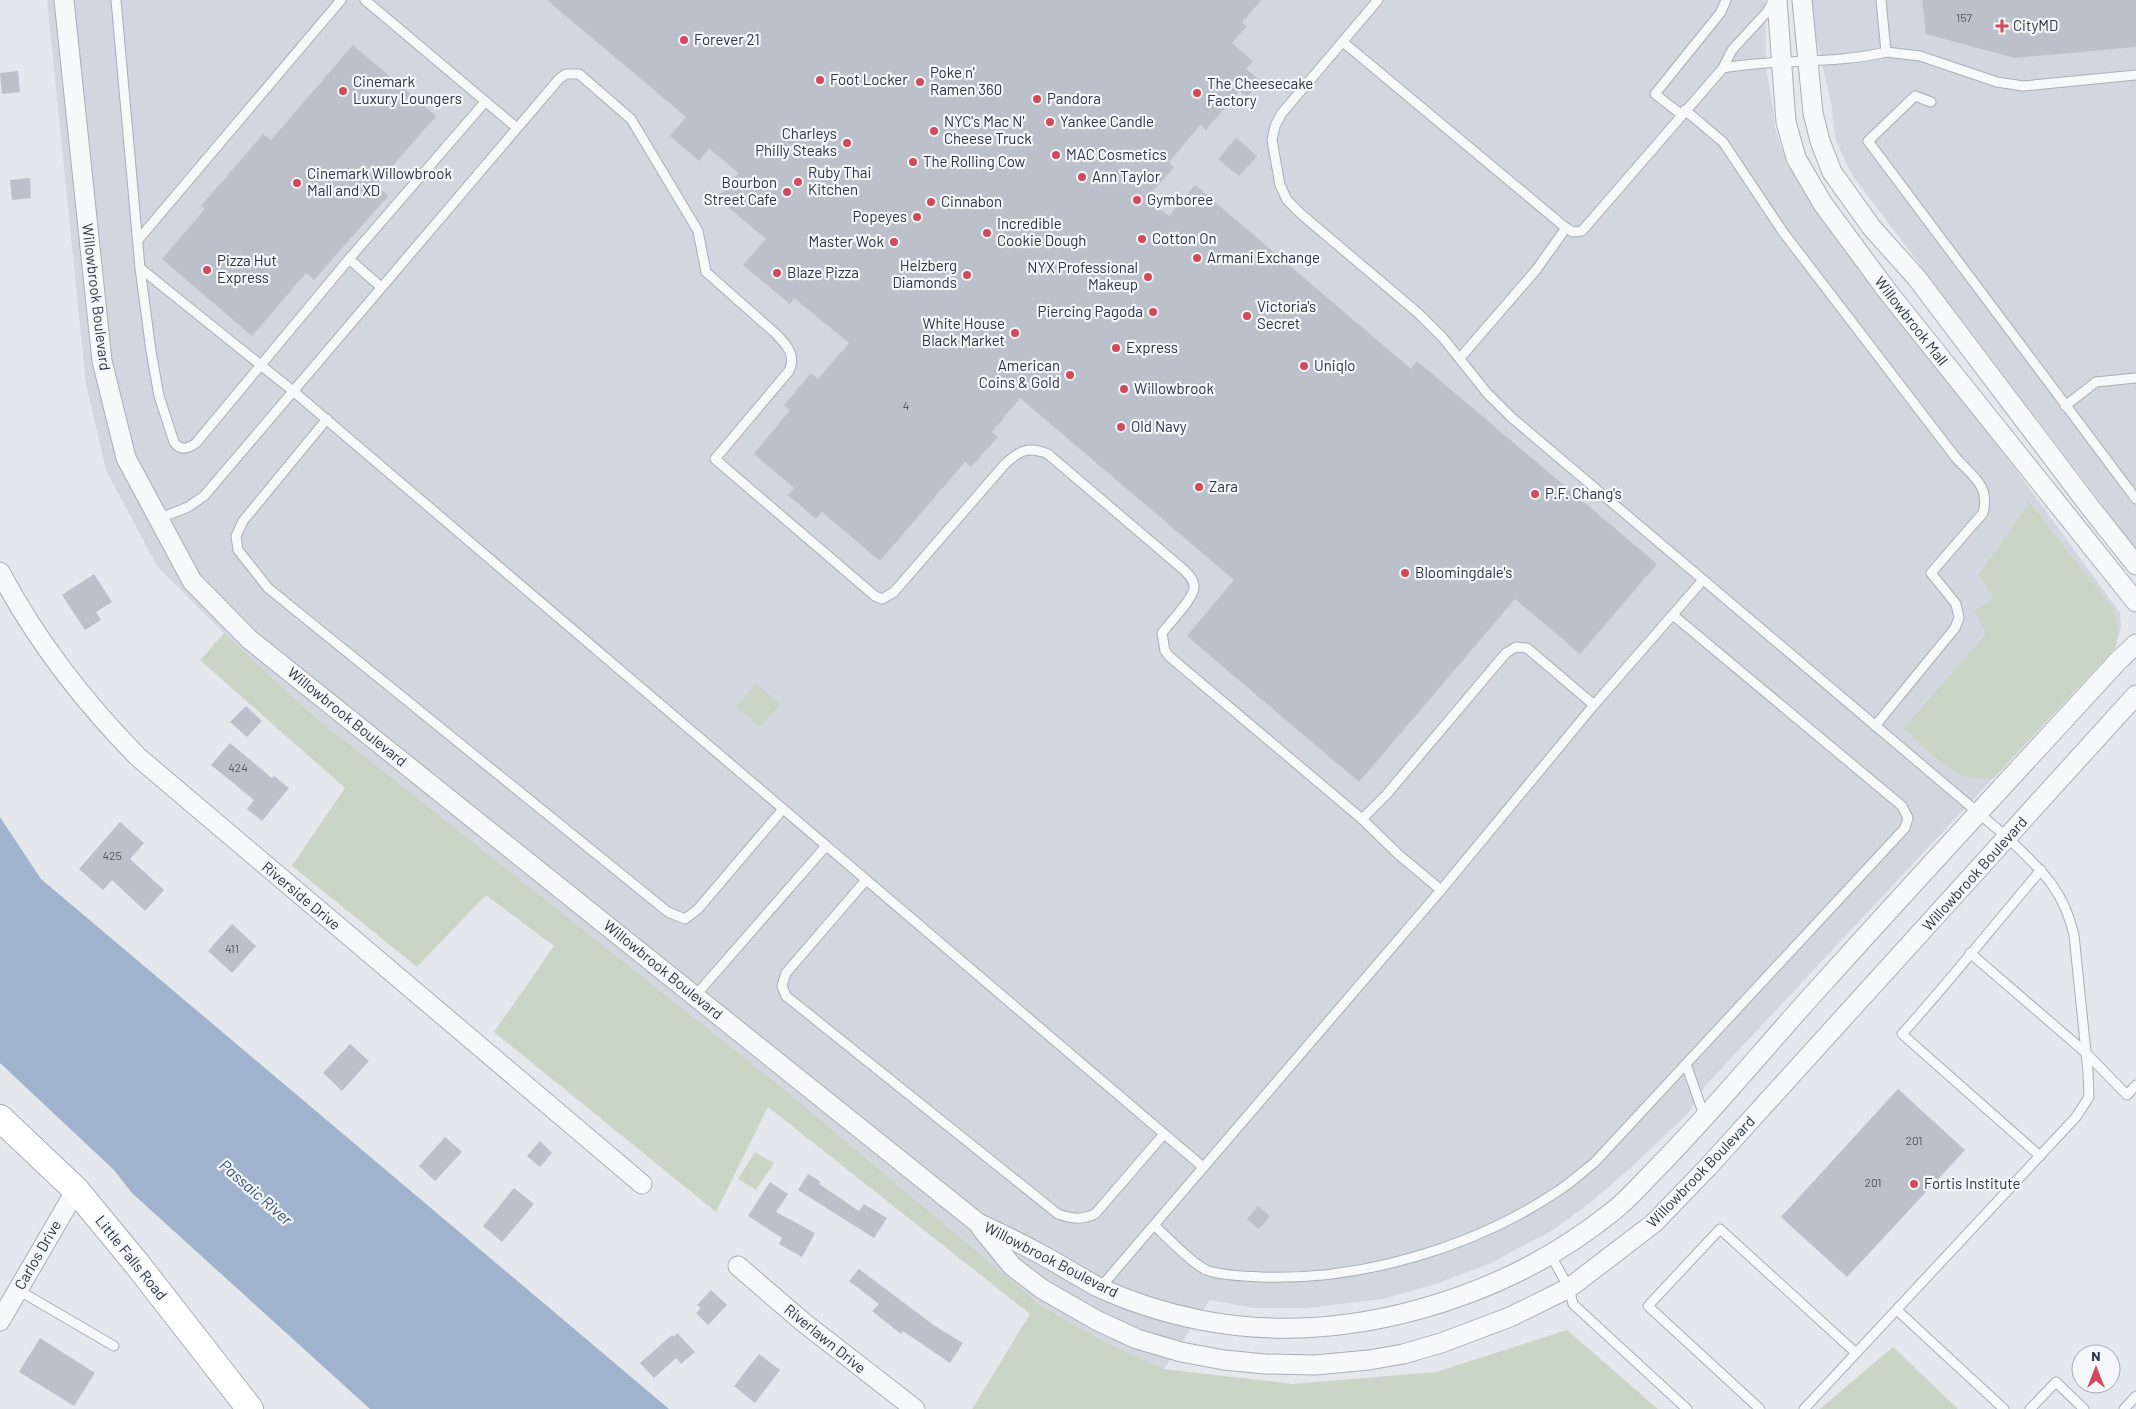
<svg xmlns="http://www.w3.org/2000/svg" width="2136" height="1409" font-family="Barlow,sans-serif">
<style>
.built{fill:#d2d6de}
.green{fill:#c9d6c5}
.water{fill:#9fb4cc}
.building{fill:#bbc0ca}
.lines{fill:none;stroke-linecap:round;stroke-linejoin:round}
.lane-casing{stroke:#a9aeb7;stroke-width:11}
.street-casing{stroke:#a9aeb7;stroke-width:21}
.secondary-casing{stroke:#a9aeb7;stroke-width:28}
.lane{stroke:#f7f8fa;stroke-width:9}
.street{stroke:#f7f8fa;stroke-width:19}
.secondary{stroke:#fff;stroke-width:26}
.poi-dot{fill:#d1495b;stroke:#f4f6f9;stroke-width:2}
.labels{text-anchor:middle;stroke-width:4.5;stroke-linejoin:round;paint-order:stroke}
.number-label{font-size:12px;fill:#4f5766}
.poi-label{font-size:15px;fill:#2b3445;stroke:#f4f6f9;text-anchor:start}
.street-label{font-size:15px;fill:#2b3445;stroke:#f4f6f9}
.water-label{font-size:16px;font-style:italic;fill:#34527a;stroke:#f4f6f9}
</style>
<rect width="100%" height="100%" fill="#e4e7ec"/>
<!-- built -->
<g class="built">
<polygon points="47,0 1765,0 1766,68 1774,113 1774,125 1786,162 1815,209 2016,470 2120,613 2121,628 2115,648 1706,1085 1688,1113 1636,1163 1591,1202 1553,1230 1489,1264 1435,1284 1383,1299 1308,1308 1254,1308 1210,1300 1164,1369 1098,1338 1039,1304 316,718 224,633 157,566 106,470 86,384"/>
<polygon points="1811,0 2136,0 2136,549 1852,175 1835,139 1832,107 1814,29"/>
</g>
<!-- green -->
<g class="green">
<path d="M2029,502L2110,605C2118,618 2120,633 2115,648L1994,778C1955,785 1930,751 1904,728L1986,634L1974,610L1994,599L1979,575Z"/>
<polygon points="224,633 316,718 776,1083 1039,1304 1098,1338 1164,1369 1293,1384 1436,1372 1567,1330 1658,1409 972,1409 1030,1314 768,1107 716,1212 494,1032 554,946 486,895 417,967 292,866 345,788 200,660"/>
<polygon points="756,684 780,704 760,727 736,707"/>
<polygon points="755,1152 774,1163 756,1190 738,1179"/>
<polygon points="1893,1347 1958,1409 1820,1409"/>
</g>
<!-- water -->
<polygon class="water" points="0,817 41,879 669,1409 370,1409 132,1193 114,1170 0,1063"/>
<!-- building -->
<g class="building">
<polygon points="547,0 1261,0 1242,23 1247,26 1232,43 1253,61 1246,69 1261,81 1247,97 1239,91 1206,130 1200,125 1169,162 1174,167 1147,198 1169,216 1195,185 1411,369 1417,361 1657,564 1580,654 1515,599 1359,782 1187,636 1234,580 1020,398 992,432 998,437 971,467 965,462 880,561 822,512 816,519 788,495 794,488 754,454 790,410 784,405 811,373 818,379 849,343 794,298 790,304 743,265 766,239 717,198 738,173 709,148 699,161 670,136 686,117"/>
<polygon points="1922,0 2136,0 2136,47 2015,58 1926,34"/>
<polygon points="353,45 436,116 376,185 388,196 314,280 306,273 252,336 162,259 205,209 201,206 263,134 271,140"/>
<polygon points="18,71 20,92 2,94 0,73"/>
<polygon points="1236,138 1257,156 1239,176 1218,159"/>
<polygon points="30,178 31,198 12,200 10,180"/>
<polygon points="94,574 112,602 96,612 101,620 85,630 62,595"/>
<polygon points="246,706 262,721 247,737 230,722"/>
<polygon points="230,743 272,778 274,776 289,788 262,821 247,809 254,800 211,765"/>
<polygon points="120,822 144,843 130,859 164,890 145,911 112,880 103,890 79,869"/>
<polygon points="232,924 256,946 232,973 208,951"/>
<polygon points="350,1044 369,1061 342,1091 323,1073"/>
<polygon points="1898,1089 1965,1150 1847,1277 1781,1217"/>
<polygon points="445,1137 462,1152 435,1181 419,1166"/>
<polygon points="540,1141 552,1153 540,1167 527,1156"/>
<polygon points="808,1174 821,1182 819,1184 859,1211 864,1204 887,1218 874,1238 798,1190"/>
<polygon points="770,1182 788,1194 776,1212 815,1233 802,1257 779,1244 782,1238 748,1216"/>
<polygon points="514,1188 534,1204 502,1242 483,1226"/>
<polygon points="1258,1206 1270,1216 1259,1229 1247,1219"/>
<polygon points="859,1269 935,1326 963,1343 950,1363 903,1331 901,1334 872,1311 879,1304 849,1281"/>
<polygon points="711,1290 727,1305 708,1325 696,1313 701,1308 697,1305"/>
<polygon points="677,1333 695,1352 681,1364 676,1358 654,1378 640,1363 672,1335 674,1337"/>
<polygon points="40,1338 95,1373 74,1406 19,1372"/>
<polygon points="759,1354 780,1370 755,1403 734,1386"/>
</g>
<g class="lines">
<defs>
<g id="lane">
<path d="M116,0L140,268L151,351L159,396L174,442C180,451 188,449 196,443L349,259L485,102"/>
<polyline points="365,0 517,128"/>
<path d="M1378,0L1282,113L1275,126L1272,140L1280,185L1287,200L1301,214L1418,313L1443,338L1487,393L1511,417L2008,838C2041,870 2063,888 2074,935L2088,1072L2089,1097L2076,1117L1804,1409"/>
<polyline points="1343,42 1566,228"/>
<polyline points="1886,52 1920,56 1997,82 2023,86 2136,75"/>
<polyline points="1723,68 1732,50 1767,12 1774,0"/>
<polyline points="1931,102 1915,96 1868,141 2136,499"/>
<path d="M1685,110L1723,142L1783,232L1956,458C1973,477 1990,485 1983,513L1931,573L1956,604L1959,618L1955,628L1875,726"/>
<polyline points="1682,115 1655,94 1721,12 1726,0"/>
<polyline points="138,240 341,0"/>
<polyline points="349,259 381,287"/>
<polyline points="140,268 293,391 1203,1167"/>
<path d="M1460,358L1536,270L1566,228L1573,232L1582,231L1723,68C1777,58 1832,65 1886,52L1881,0"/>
<polyline points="2065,406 2096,382 2136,378"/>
<polyline points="327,419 243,521 236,536 238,550 268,588 668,912 685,919 698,909 783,809"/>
<path d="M158,519L188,507L204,496L559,79L566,74H579L631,119L698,231L706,272L775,333C786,344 797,355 789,371L715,459L875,596L882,599L894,592L1005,464C1020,450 1029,446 1048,454L1184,570C1189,575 1194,580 1194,587C1194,599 1169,623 1162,633L1165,651L1170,657L1362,819L1399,855L1441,890"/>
<polyline points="1362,819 1386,795 1506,653 1516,647 1527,648 1594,705"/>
<path d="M866,880L786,973L782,986L786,996L1058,1214C1072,1219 1081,1220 1095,1214L1164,1134"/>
<polyline points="1970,953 2085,1052 2127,1095 2136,1085"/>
<polyline points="695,996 826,846"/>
<polyline points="1686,1064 1705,1118"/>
<path d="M2040,1156L1902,1034C1950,981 1994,925 2041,870"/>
<path d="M1154,1225C1166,1236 1195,1267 1209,1271C1225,1276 1244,1276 1261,1277C1361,1281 1475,1247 1558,1191C1571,1183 1582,1172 1594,1163L1905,828L1908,818L1902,806L1673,615"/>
<polyline points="1550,1254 1569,1288 1573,1304 1687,1409"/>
<polyline points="1100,1288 1441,890 1594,705 1703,580"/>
<polyline points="18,1290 114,1346"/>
<polyline points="1897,1310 2004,1409"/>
<polyline points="1760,1409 1648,1306 1720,1229 1856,1353"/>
<polyline points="2030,1409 2056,1382 2084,1409"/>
<polyline points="2124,1409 2136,1396"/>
</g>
<g id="street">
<path d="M64,0L102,361L126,458L192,581L249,639L978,1223C999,1233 1021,1243 1042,1255C1061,1265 1079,1277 1098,1287C1130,1302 1166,1313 1200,1320C1341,1348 1501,1301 1612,1212C1629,1199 1643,1182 1658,1167C1717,1107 1769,1042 1826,980C1922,873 2020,768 2117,662L2136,644"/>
<polyline points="1777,0 1786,122 1796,158 1823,204 1888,292 2136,602"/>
<polyline points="1802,0 1813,113 1820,141 1832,172 1872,228 1916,277 2090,507 2136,565"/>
<path d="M0,572C37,642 83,701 138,757L642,1184"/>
<polyline points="981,1228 1012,1266 1042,1289 1098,1321 1137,1339 1181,1352 1224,1360 1265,1364 1315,1365 1369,1360 1403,1354 1441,1343 1510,1317 1569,1288 1654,1223 1708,1167 2136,695"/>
<polyline points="738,1266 803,1322 915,1409"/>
<polyline points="0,1321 76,1190"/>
</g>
<polyline id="secondary" points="0,1118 76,1190 137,1264 250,1409"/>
</defs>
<!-- lane casing -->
<use href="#lane" class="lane-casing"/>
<!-- street casing -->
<use href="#street" class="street-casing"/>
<!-- secondary casing -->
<use href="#secondary" class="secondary-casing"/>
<!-- lane -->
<use href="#lane" class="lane"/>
<!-- street -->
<use href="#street" class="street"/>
<!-- secondary -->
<use href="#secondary" class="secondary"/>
</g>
<!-- markers -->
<g class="poi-dot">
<path d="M1999.5 18.5h5v5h5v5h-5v5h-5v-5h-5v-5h5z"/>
<circle cx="684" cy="40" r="5"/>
<circle cx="820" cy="80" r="5"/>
<circle cx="920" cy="82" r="5"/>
<circle cx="343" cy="91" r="5"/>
<circle cx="1197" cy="93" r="5"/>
<circle cx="1037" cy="99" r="5"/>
<circle cx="1050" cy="122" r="5"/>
<circle cx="934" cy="131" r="5"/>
<circle cx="847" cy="143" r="5"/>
<circle cx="1056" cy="155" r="5"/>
<circle cx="913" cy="162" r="5"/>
<circle cx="1082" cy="177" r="5"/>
<circle cx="798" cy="182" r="5"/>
<circle cx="297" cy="183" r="5"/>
<circle cx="787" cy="192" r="5"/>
<circle cx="1137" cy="200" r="5"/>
<circle cx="931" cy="202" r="5"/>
<circle cx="917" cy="217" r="5"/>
<circle cx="987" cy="233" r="5"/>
<circle cx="1142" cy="239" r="5"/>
<circle cx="894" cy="242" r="5"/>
<circle cx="1197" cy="258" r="5"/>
<circle cx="207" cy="270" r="5"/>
<circle cx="777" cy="273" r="5"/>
<circle cx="967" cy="275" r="5"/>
<circle cx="1148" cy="277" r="5"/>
<circle cx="1153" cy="312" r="5"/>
<circle cx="1247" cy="316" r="5"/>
<circle cx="1015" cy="333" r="5"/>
<circle cx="1116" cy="348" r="5"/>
<circle cx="1304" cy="366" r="5"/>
<circle cx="1070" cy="375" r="5"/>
<circle cx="1124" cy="389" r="5"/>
<circle cx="1121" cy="427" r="5"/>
<circle cx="1199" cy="487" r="5"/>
<circle cx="1535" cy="494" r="5"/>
<circle cx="1405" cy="573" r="5"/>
<circle cx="1914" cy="1184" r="5"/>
</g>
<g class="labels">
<!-- number labels -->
<g class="number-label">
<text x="1964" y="22">157</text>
<text x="906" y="410">4</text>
<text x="238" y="772">424</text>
<text x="112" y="860">425</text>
<text x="232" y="953">411</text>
<text x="1914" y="1145">201</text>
<text x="1873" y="1187">201</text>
</g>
<!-- poi labels -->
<g class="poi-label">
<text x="2013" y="31">CityMD</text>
<text x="694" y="45">Forever 21</text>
<text x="930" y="78">Poke n'<tspan x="930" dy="17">Ramen 360</tspan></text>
<text x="830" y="85">Foot Locker</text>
<text x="353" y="87">Cinemark<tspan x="353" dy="17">Luxury Loungers</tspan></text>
<text x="1207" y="89">The Cheesecake<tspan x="1207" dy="17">Factory</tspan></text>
<text x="1047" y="104">Pandora</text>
<text x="944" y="127">NYC's Mac N'<tspan x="944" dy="17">Cheese Truck</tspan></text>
<text x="1060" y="127">Yankee Candle</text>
<text x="837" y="139" text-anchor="end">Charleys<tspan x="837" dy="17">Philly Steaks</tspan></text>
<text x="1066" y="160">MAC Cosmetics</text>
<text x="923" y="167">The Rolling Cow</text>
<text x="808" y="178">Ruby Thai<tspan x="808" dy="17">Kitchen</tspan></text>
<text x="307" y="179">Cinemark Willowbrook<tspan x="307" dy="17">Mall and XD</tspan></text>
<text x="1092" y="182">Ann Taylor</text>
<text x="777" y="188" text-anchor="end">Bourbon<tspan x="777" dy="17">Street Cafe</tspan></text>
<text x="1147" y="205">Gymboree</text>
<text x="941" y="207">Cinnabon</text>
<text x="907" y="222" text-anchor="end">Popeyes</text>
<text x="997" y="229">Incredible<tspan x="997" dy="17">Cookie Dough</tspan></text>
<text x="1152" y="244">Cotton On</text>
<text x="884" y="247" text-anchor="end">Master Wok</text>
<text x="1207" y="263">Armani Exchange</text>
<text x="217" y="266">Pizza Hut<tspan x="217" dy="17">Express</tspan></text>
<text x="957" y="271" text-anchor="end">Helzberg<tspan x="957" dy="17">Diamonds</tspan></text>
<text x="1138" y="273" text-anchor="end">NYX Professional<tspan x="1138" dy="17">Makeup</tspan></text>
<text x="787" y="278">Blaze Pizza</text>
<text x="1257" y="312">Victoria's<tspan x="1257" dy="17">Secret</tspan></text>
<text x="1143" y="317" text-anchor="end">Piercing Pagoda</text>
<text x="1005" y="329" text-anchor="end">White House<tspan x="1005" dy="17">Black Market</tspan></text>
<text x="1126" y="353">Express</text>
<text x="1060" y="371" text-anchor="end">American<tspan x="1060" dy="17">Coins &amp; Gold</tspan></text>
<text x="1314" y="371">Uniqlo</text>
<text x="1134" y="394">Willowbrook</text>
<text x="1131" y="432">Old Navy</text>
<text x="1209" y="492">Zara</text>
<text x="1545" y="499">P.F. Chang's</text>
<text x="1415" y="578">Bloomingdale's</text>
<text x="1924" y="1189">Fortis Institute</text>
</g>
<!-- street labels -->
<g class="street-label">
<text transform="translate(96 297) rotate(83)" y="5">Willowbrook Boulevard</text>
<text transform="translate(1911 321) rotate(52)" y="5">Willowbrook Mall</text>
<text transform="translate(347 717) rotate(39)" y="5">Willowbrook Boulevard</text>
<text transform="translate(1975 874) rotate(-48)" y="5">Willowbrook Boulevard</text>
<text transform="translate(301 896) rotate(40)" y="5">Riverside Drive</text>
<text transform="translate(663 970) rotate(39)" y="5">Willowbrook Boulevard</text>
<text transform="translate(1701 1172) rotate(-46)" y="5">Willowbrook Boulevard</text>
<text transform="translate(38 1255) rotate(-60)" y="5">Carlos Drive</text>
<text transform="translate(131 1258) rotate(51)" y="5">Little Falls Road</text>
<text transform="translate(1051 1260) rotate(27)" y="5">Willowbrook Boulevard</text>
<text transform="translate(825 1339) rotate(39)" y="5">Riverlawn Drive</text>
</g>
<!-- water labels -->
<g class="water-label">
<text transform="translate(256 1192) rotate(41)" y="6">Passaic River</text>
</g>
</g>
<!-- north arrow -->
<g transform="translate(2096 1369)"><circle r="24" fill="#f4f6f9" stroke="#a4a8b1"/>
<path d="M0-4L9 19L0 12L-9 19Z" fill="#d1495b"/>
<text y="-8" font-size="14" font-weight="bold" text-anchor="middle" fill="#2b3445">N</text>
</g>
</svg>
